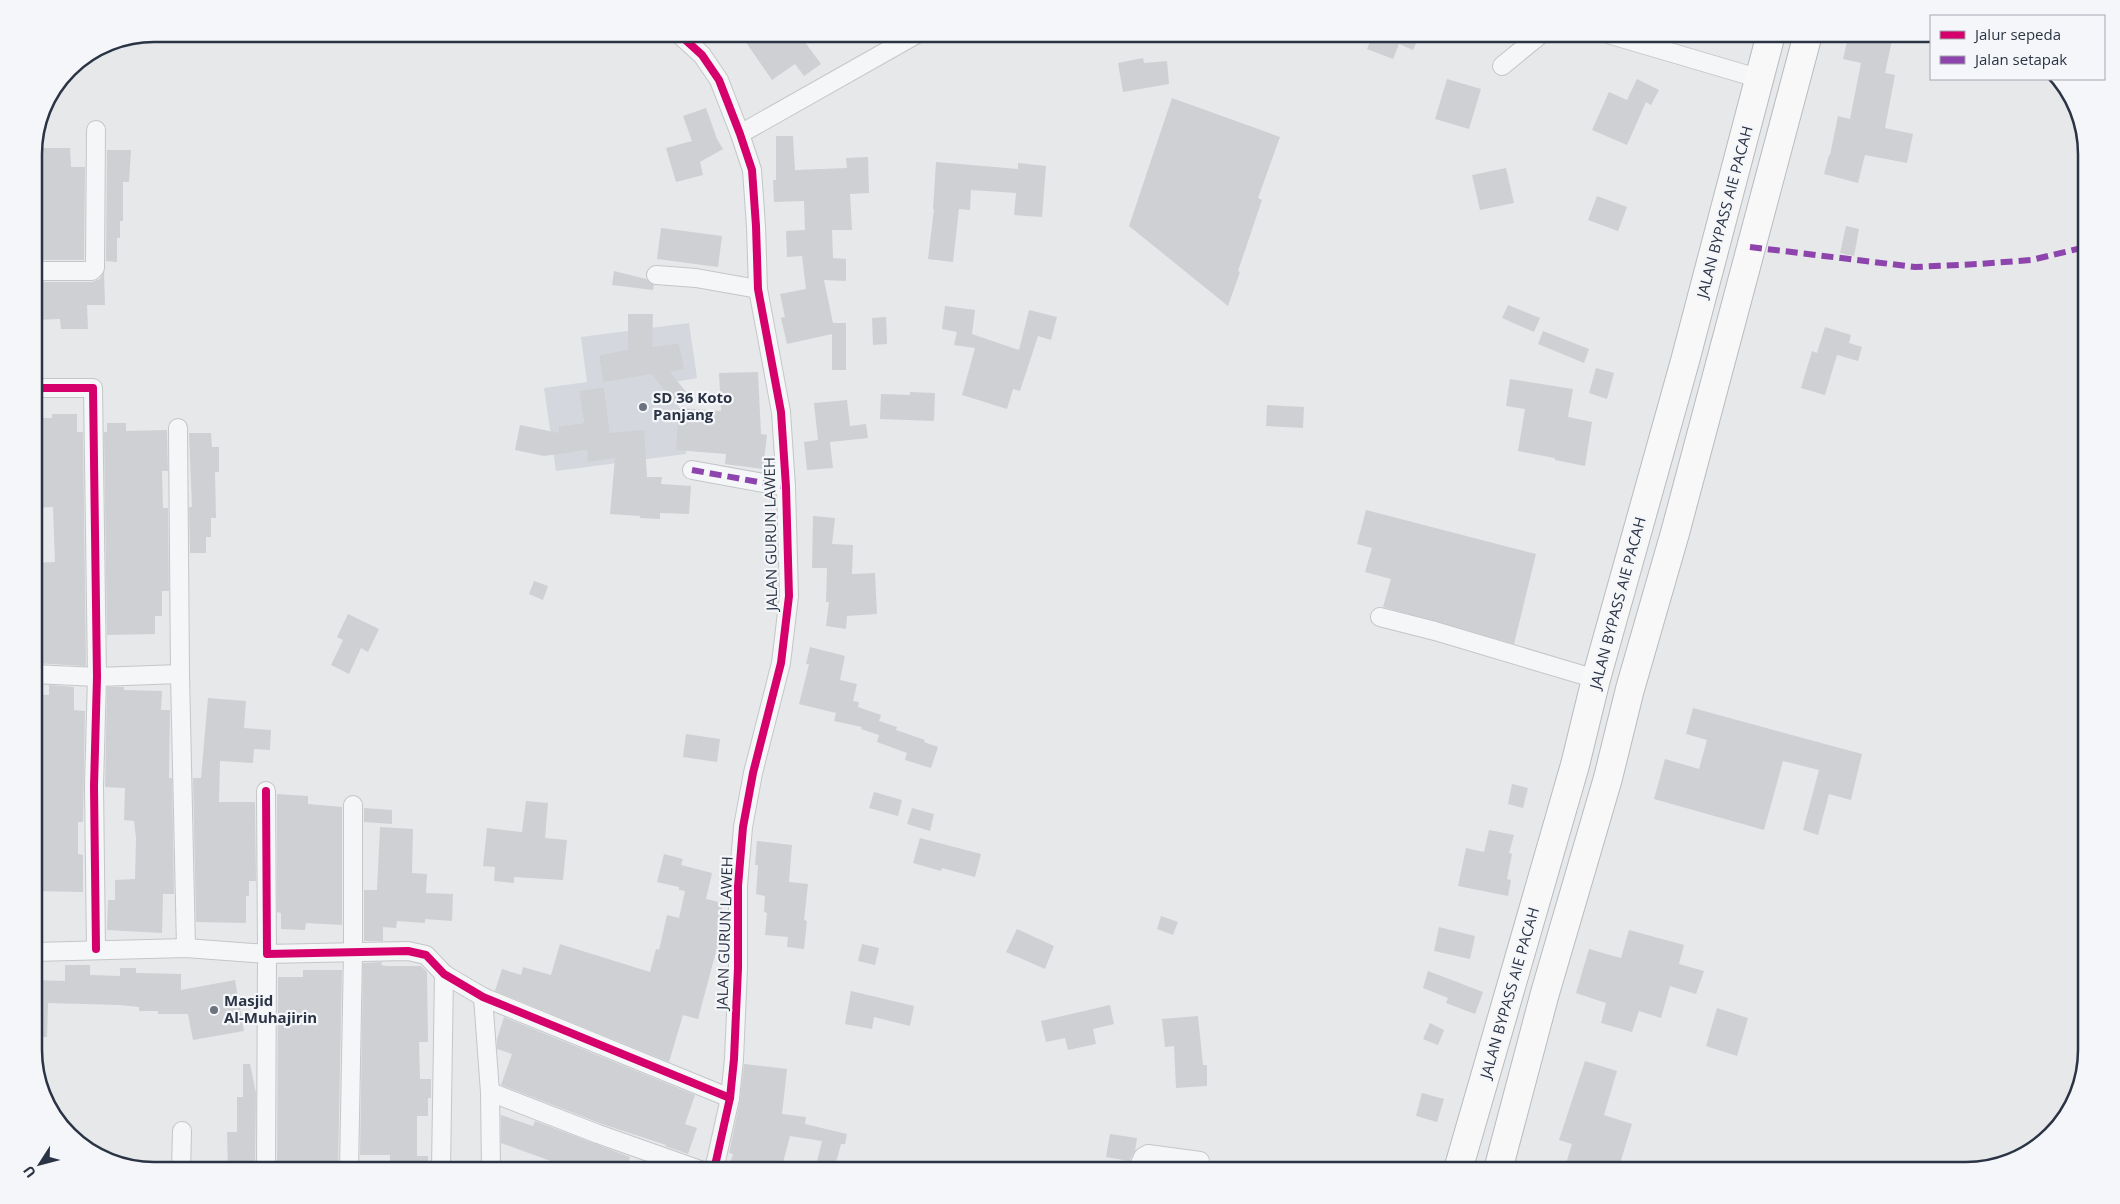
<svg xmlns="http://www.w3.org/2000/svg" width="2120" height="1204" font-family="'Open Sans',sans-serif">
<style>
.built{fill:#d4d7dd;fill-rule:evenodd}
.building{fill:#ced0d3}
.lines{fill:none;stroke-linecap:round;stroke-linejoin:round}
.minor-casing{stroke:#c4c6c8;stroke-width:20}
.trunk-casing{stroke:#b8bbbf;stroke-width:30}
.minor{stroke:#f5f6f7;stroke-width:18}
.trunk{stroke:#f8f8f8;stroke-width:28}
.quiet{stroke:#8e44ad;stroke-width:6;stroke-dasharray:12 6;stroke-linecap:butt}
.cycleway-casing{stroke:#f4f6f9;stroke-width:11}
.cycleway{stroke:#d6006c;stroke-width:8}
.poi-dot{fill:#6c737f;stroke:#f4f6f9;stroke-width:2}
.labels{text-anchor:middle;stroke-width:4.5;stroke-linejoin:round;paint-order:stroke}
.street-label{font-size:15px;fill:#2b3445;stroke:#f4f6f9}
.poi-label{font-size:15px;font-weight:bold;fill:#2b3445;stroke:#f4f6f9;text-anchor:start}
.rim{fill:none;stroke:#2b3445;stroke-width:2.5}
</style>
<rect width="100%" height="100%" fill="#e6e8ea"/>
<!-- built -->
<path class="built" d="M689,323L697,378L675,382L686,454L556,471L544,388L587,382L581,337ZM679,343L683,369L603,381L599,355ZM604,387L613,458L589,461L587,450L562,453L559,426L584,423L579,391Z"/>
<!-- building -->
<g class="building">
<polygon points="755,34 784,34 789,41 799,34 821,64 804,76 795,64 772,80 745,41"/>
<polygon points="1373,34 1420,34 1413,50 1399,44 1393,59 1367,49"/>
<polygon points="1849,34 1861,34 1892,40 1885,73 1895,75 1885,128 1913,134 1907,163 1865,155 1858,183 1824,174 1829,155 1830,155 1838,116 1850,119 1861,63 1843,59"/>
<polygon points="1143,58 1144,63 1167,61 1169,84 1123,92 1118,63"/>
<polygon points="1447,79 1481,89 1469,129 1435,119"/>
<polygon points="1637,79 1659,90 1651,105 1646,102 1627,145 1592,130 1609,92 1627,100"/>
<polygon points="1172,98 1280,137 1258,198 1262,200 1238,271 1240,272 1228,306 1129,226"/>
<polygon points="706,108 717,139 723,149 700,162 703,175 676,182 666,148 692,141 683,116"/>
<polygon points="776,136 793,136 795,170 847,168 846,158 868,157 869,193 850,194 852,230 832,230 833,258 846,259 846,281 824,280 833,323 846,323 846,370 832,370 832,334 787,344 781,318 785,317 780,294 806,289 802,256 787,257 786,231 805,230 804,201 774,202 773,180 776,180"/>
<polygon points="34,148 70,148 71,167 85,167 84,260 34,260"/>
<polygon points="107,150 131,150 129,182 123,182 123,221 120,221 120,238 117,238 117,262 106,261"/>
<polygon points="936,162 1018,169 1018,163 1046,166 1042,217 1014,215 1016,193 971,190 970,210 959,209 953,262 928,259 934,209 933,209"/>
<polygon points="1506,168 1514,203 1480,210 1472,175"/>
<polygon points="1597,196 1627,207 1618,231 1588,220"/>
<polygon points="1846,226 1859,229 1854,256 1840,253"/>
<polygon points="661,228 722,236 718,267 657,259"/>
<polygon points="104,271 105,305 87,305 88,329 61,329 60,319 34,320 34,282 92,282 100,279"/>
<polygon points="614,271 646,279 654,285 653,290 612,285"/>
<polygon points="1508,305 1540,318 1534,332 1502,318"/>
<polygon points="945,306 975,310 972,334 1019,350 1029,310 1057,317 1051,340 1038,336 1020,391 1013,389 1007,409 962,395 975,348 954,345 957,332 942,329"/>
<polygon points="628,314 653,314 652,347 679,343 684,369 670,372 686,392 673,402 652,374 603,382 599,355 628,350"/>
<polygon points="886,317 887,344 873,345 872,318"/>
<polygon points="1825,327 1851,335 1849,343 1862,347 1858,361 1837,355 1825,395 1801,388 1812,351 1817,353"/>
<polygon points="1543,331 1589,349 1584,363 1538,344"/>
<polygon points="1596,368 1614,373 1607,399 1589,393"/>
<polygon points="758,372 761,434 767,435 763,469 725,464 726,454 676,450 679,408 721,411 719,373"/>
<polygon points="1510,379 1573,389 1568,417 1592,422 1585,466 1555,460 1555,458 1518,451 1525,409 1506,406"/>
<polygon points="604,387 610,433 644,430 647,477 662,477 661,484 691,486 689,514 660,513 660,519 640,518 640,516 610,514 615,458 588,462 587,450 544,456 515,450 520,425 559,433 559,426 584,423 579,391"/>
<polygon points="910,392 935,393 934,421 880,419 881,394 910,395"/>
<polygon points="847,400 850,426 866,424 868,438 830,442 833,468 807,470 804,442 818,440 814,403"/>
<polygon points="1267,405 1304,407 1303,428 1266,426"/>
<polygon points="52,414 77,414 77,432 83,432 86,666 34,663 34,563 55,562 53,507 34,508 34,418 52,418"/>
<polygon points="107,423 126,423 126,431 167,430 168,471 162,471 163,508 168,508 169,591 162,591 162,616 155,616 155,634 107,635 104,432 107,432"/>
<polygon points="189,433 211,433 212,447 219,447 219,472 215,472 216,518 211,518 211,537 206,537 206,553 190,553 189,507 192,507"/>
<polygon points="1366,510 1536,554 1514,644 1383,607 1391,579 1365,572 1372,548 1357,544"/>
<polygon points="813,516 835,518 832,544 853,545 852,574 875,573 877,614 847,616 846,629 826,626 829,602 826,602 827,568 812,568"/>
<polygon points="534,581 548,586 543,600 529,594"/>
<polygon points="348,614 379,629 368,652 361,648 349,674 331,665 343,640 337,637"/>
<polygon points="810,647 845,656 840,680 857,684 853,701 859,702 858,707 881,715 879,721 897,727 896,730 925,740 924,742 938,747 931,768 905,760 907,753 877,742 879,735 861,729 862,727 834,721 836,713 799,704 809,664 806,664"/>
<polygon points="49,685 74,687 74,710 85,711 83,822 78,822 78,854 83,855 83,892 34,891 34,694 49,695"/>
<polygon points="107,687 124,687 124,690 162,691 161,710 170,710 169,778 172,778 174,894 163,894 162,933 107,930 108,900 115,900 115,880 135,879 136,838 134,821 124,820 125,788 105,787"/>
<polygon points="208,698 246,701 244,728 271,730 270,750 254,749 253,763 220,761 219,802 255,802 256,881 249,881 249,896 246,896 246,923 196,922 193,778 201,778"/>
<polygon points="1693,708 1862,754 1851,800 1829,794 1818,835 1803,830 1819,770 1783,761 1764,830 1654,799 1665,759 1699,769 1707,740 1686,734"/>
<polygon points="686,734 720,739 717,762 683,757"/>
<polygon points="1512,784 1528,788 1523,808 1508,804"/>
<polygon points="874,792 902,800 898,816 869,808"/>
<polygon points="277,794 308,796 308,804 342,807 342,925 306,923 305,930 281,929 281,913 277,912"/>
<polygon points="526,801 548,803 545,838 567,840 563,880 514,877 514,883 494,881 495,867 483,866 487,828 522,832"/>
<polygon points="364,808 392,810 392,824 364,822"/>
<polygon points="912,808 934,814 930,831 907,824"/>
<polygon points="380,827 413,829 412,873 427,874 426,893 453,894 452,921 425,919 425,923 397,921 396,928 383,927 383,941 364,941 364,890 377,890"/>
<polygon points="1489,830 1514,835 1509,853 1512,854 1507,879 1511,880 1508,896 1458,886 1466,848 1484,852"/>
<polygon points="920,838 981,854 975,877 942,868 941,871 913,863"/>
<polygon points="757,841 792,845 789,882 808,884 804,920 807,921 804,949 787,947 788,937 765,935 767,913 764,912 765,896 756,894 758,865 755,865"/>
<polygon points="664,854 683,859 681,865 712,873 706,899 723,903 717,928 722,929 698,1019 683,1015 669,1062 495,991 502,969 521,975 523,967 551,975 560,944 650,972 656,949 659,950 667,915 679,918 685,891 679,890 679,887 657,882"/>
<polygon points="1161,916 1178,922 1173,935 1157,929"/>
<polygon points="1439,927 1475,936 1470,959 1434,951"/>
<polygon points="1017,929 1054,946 1045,969 1006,952"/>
<polygon points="1629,930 1684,945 1679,964 1704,971 1696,994 1670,986 1661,1018 1639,1011 1632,1032 1601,1023 1606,1003 1576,993 1589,949 1621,958"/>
<polygon points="862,944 879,948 875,965 858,961"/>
<polygon points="382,962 381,965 386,966 421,966 427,972 428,1042 419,1042 420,1079 431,1079 431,1098 428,1098 428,1116 417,1116 417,1156 428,1156 428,1170 390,1170 390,1155 360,1155 363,963"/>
<polygon points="65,965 90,965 90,975 120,976 120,968 136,968 136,973 181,974 181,990 235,980 244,1031 193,1040 188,1014 158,1014 158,1011 139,1011 139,1007 119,1005 48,1003 47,1037 34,1037 34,980 65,981"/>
<polygon points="303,970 342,970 338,1170 277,1170 278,977 303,977"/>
<polygon points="1428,971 1483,992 1475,1014 1446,1003 1448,998 1423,988"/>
<polygon points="851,991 914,1006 910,1026 874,1017 872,1029 845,1024"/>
<polygon points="1110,1005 1114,1024 1093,1029 1096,1044 1068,1050 1065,1038 1046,1042 1041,1021"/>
<polygon points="1717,1008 1748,1018 1737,1056 1706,1046"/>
<polygon points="1198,1016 1203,1065 1207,1065 1207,1086 1176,1088 1174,1046 1165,1047 1162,1019"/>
<polygon points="504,1017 695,1095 685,1124 697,1128 688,1154 665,1146 666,1145 602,1124 501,1085 512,1054 497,1049 497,1039"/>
<polygon points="1430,1023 1444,1030 1438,1045 1423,1039"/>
<polygon points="1585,1061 1617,1071 1604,1115 1632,1124 1618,1170 1564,1170 1572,1144 1559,1140"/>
<polygon points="243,1064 250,1064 256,1093 255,1170 228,1170 227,1132 237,1132 237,1097 243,1097"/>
<polygon points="744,1064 787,1069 782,1114 806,1117 805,1124 847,1134 845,1144 841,1144 834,1170 816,1165 822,1141 790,1136 781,1170 728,1170 733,1154 729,1153 740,1100"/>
<polygon points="1422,1093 1444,1099 1437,1122 1416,1116"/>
<polygon points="501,1115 533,1126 535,1121 630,1157 626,1170 570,1170 570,1168 501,1143"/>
<polygon points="1110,1134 1137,1138 1135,1151 1129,1161 1106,1157"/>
</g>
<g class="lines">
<defs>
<g id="minor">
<polyline points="679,34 702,55 719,80 740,134 752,170 756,226 758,289 781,412 786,487 789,596 781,663 753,773 743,827 738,886 738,968 734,1059 730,1098 714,1170"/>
<polyline points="1608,34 1761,79"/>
<polyline points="1502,66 1541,34"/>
<polyline points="740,134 917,34"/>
<polyline points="34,271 92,271 95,268 96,130"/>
<polyline points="656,275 696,278 758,289"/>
<polyline points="34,388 93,388 97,677 94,786 96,949"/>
<polyline points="178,428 180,674 186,948"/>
<polyline points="692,470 786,487"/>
<polyline points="1380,617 1435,631 1596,679"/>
<polyline points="34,674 97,677 180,674"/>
<polyline points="266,791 267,954 408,951 426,955 444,974 483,997 730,1098"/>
<polyline points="34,952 186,948 267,954 266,1170"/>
<polyline points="483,997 490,1092 491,1170"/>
<polyline points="490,1092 598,1134 700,1170"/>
<polyline points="181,1170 182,1131"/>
<polyline points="349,1170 353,953 353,805"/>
<polyline points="441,1170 444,974"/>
<polyline points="1137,1170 1143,1157 1148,1154 1200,1161"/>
</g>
<g id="trunk">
<polyline points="1458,1170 1575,765 1596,679 1685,361 1771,34"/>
<polyline points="1498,1170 1545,993 1608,778 1630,689 1675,533 1808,34"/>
</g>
</defs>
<!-- minor casing -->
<use href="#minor" class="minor-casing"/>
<!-- trunk casing -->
<use href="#trunk" class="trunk-casing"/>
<!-- minor -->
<use href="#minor" class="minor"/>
<!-- trunk -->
<use href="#trunk" class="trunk"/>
<!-- quiet -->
<g class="quiet">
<polyline points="1750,247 1915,267 1978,264 2031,260 2086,247"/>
<polyline points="692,470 786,487"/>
</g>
<defs>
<g id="cycleway">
<polyline points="679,34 702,55 719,80 740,134 752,170 756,226 758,289 781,412 786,487 789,596 781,663 753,773 743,827 738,886 738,968 734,1059 730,1098 714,1170"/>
<polyline points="34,388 93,388 97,677 94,786 96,949"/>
<polyline points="266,791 267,954 408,951 426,955 444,974 483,997 730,1098"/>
</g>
</defs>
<!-- cycleway casing -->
<use href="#cycleway" class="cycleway-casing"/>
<!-- cycleway -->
<use href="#cycleway" class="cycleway"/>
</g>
<!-- markers -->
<g class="poi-dot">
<circle cx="643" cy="407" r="5"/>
<circle cx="214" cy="1010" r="5"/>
</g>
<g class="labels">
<!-- street labels -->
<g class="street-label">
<text transform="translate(1725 212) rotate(-75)" y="5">JALAN BYPASS AIE PACAH</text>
<text transform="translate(771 534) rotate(-91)" y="5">JALAN GURUN LAWEH</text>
<text transform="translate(1618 603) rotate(-75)" y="5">JALAN BYPASS AIE PACAH</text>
<text transform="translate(725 933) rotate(-88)" y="5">JALAN GURUN LAWEH</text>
<text transform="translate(1510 993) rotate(-74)" y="5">JALAN BYPASS AIE PACAH</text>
</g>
<!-- poi labels -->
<g class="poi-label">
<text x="653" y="403">SD 36 Koto<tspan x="653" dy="17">Panjang</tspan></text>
<text x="224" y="1006">Masjid<tspan x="224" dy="17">Al-Muhajirin</tspan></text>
</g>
</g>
<!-- crop -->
<path d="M0 0H2120V1204H0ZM154 42H1966A112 112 0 0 1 2078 154V1050A112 112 0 0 1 1966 1162H154A112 112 0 0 1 42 1050V154A112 112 0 0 1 154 42Z" fill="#f4f6f9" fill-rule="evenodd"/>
<path class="rim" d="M154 42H1966A112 112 0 0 1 2078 154V1050A112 112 0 0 1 1966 1162H154A112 112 0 0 1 42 1050V154A112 112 0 0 1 154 42Z"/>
<!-- legend -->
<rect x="1930" y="15" width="175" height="65" fill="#f4f6f9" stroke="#a4a8b1"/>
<rect x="1940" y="31" width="25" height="8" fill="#d6006c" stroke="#a4a8b1"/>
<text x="1975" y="40" font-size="15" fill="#2b3445">Jalur sepeda</text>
<rect x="1940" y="56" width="25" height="8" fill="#8e44ad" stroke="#a4a8b1"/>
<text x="1975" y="65" font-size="15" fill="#2b3445">Jalan setapak</text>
<!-- north arrow -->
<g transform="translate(40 1164) rotate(234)" stroke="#f4f6f9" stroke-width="4" paint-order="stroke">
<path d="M0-4L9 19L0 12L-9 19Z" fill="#2b3445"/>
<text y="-8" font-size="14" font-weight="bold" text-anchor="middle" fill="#2b3445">U</text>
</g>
</svg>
